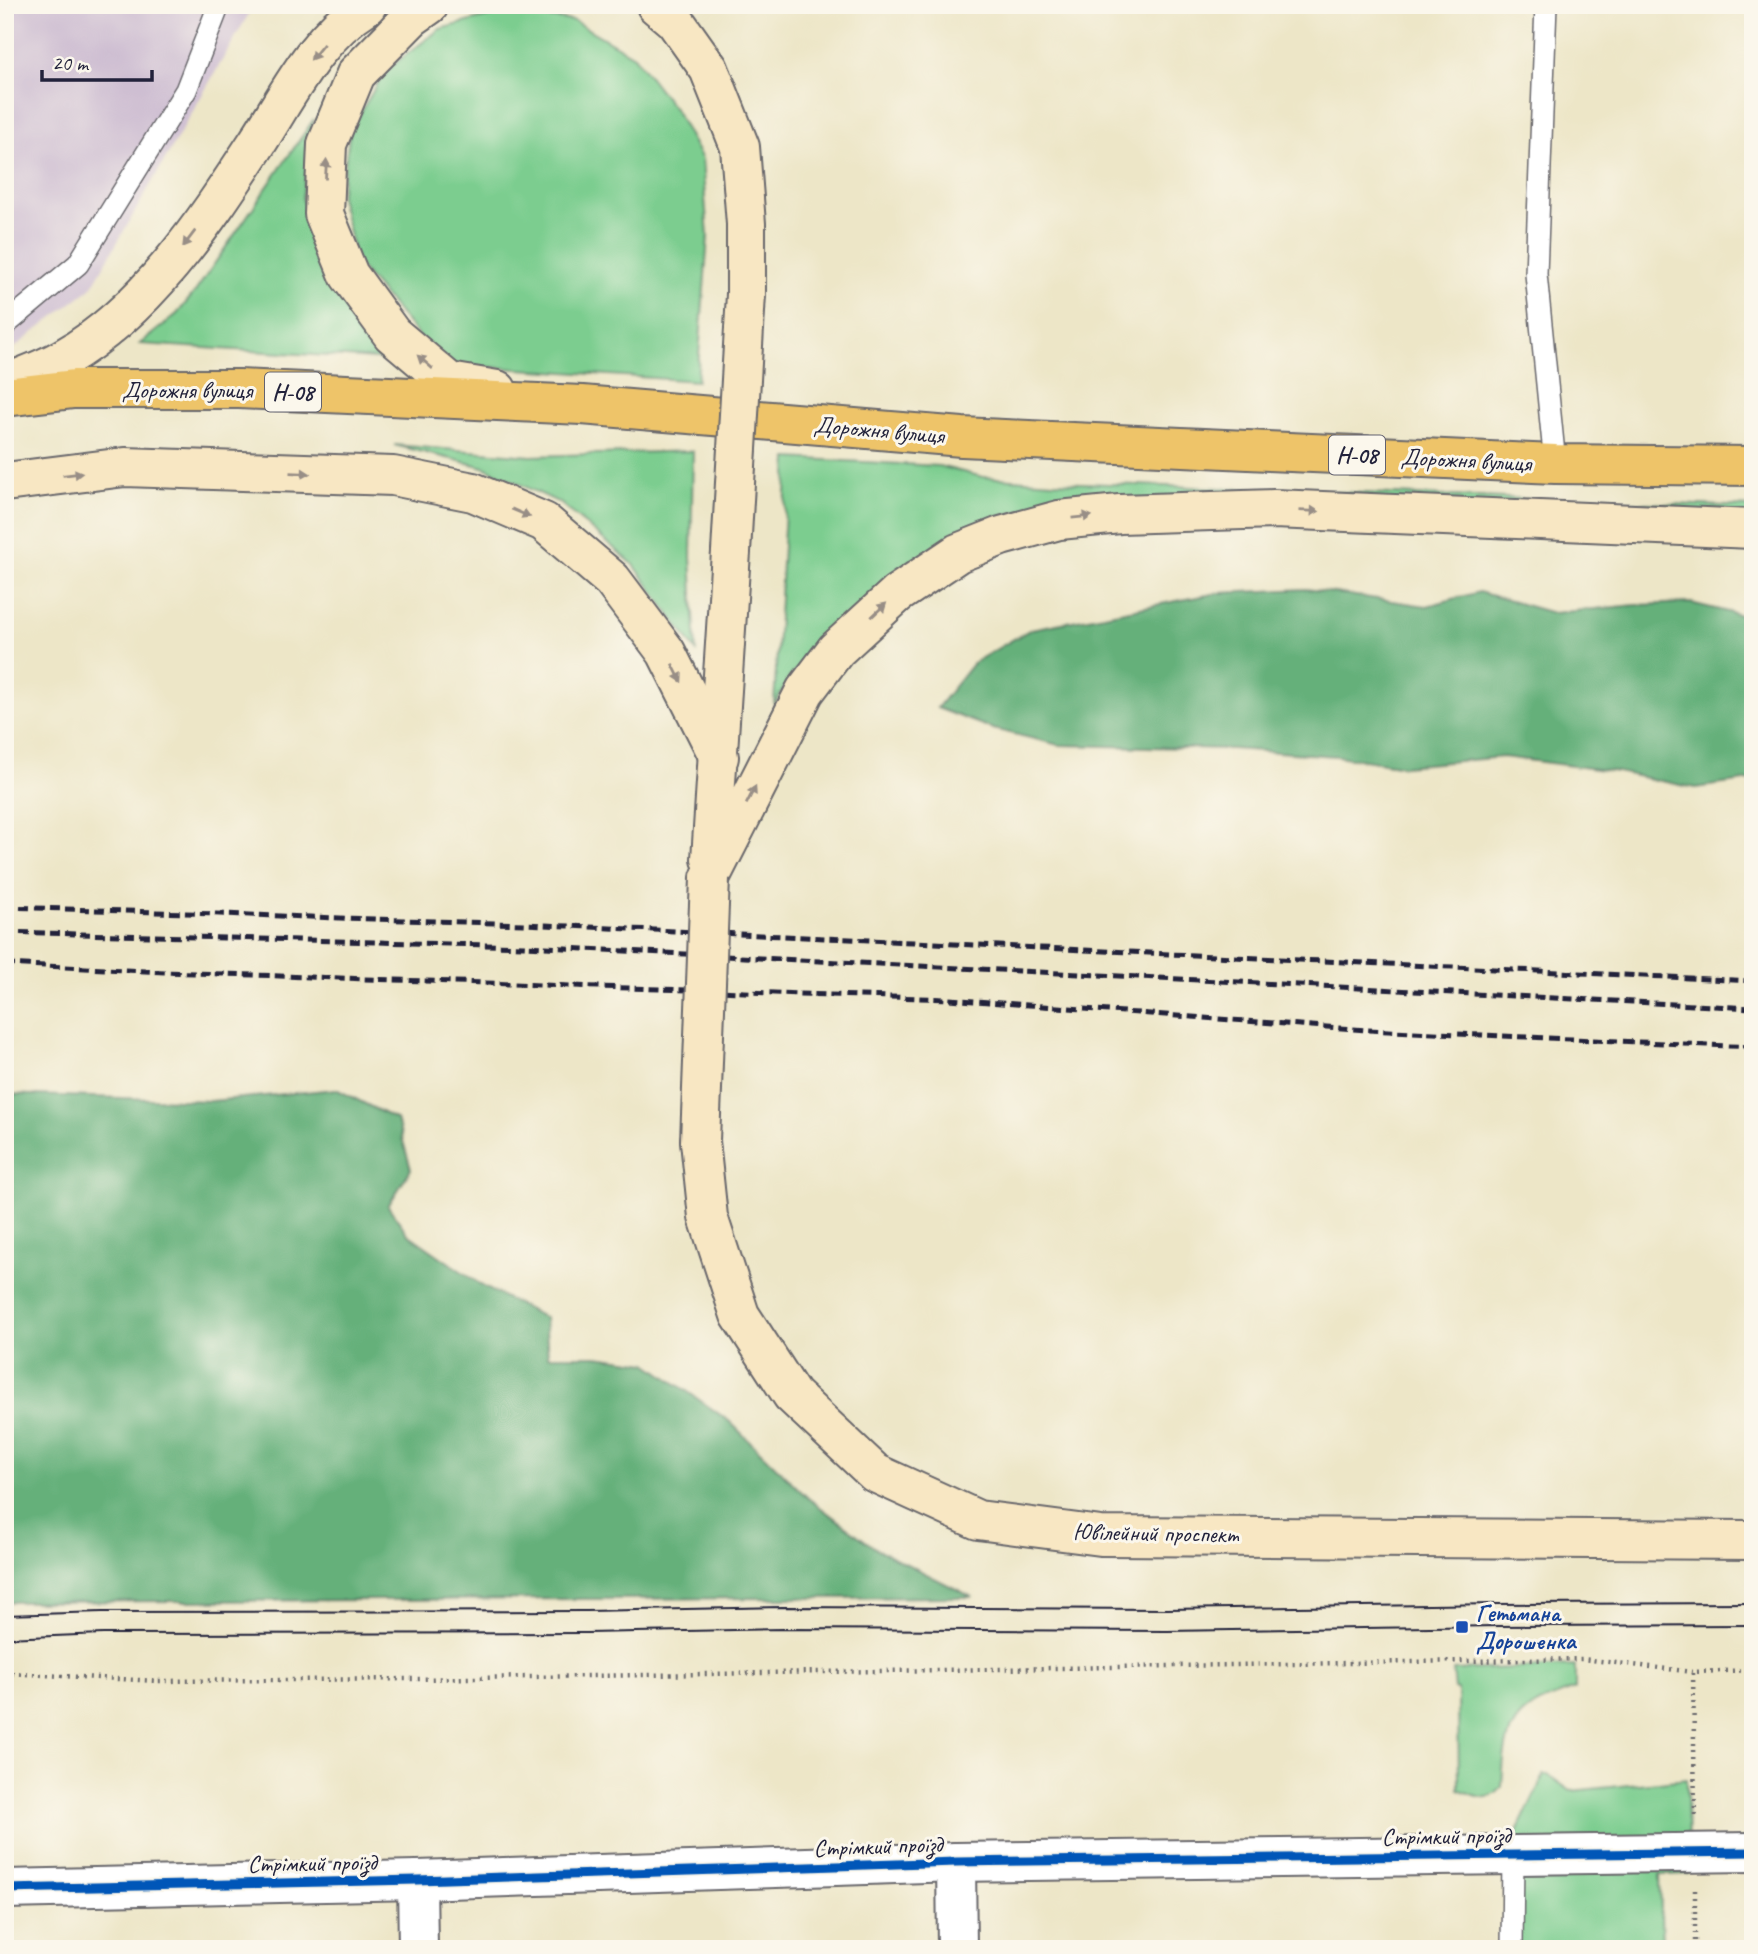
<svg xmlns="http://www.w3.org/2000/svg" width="1758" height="1954" font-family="Caveat,sans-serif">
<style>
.industrial{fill:#cebed2}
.green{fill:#7ccd8f;stroke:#4f7865;stroke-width:2}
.forest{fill:#65b07a;stroke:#44695a;stroke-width:2}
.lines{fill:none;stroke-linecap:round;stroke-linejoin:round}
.lane-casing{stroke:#69676c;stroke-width:24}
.street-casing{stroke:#69676c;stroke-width:42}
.secondary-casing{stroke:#69676c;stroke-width:42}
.primary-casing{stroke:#69676c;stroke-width:42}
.path{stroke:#69676c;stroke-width:4.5;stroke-dasharray:2 5;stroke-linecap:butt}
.lane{stroke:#fff;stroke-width:21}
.street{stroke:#fff;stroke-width:38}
.secondary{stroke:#f8e7c3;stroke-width:38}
.primary{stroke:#eec469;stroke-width:38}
.tram{stroke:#22223b;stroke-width:2}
.rail{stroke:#22223b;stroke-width:5;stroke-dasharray:10 5;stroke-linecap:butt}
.secondary-bridge-casing{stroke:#69676c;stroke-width:42;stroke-linecap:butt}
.secondary-bridge{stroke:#f8e7c3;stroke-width:38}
.cycleway-casing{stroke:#fbf7ec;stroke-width:13}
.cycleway{stroke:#0057b8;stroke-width:9}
.oneway{fill:#988e86}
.transit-dot{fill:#1a4fb4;stroke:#fbf7ec;stroke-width:2.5}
.labels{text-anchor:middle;stroke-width:6;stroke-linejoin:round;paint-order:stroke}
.shield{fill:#fbf7ec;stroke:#636270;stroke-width:2}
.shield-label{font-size:23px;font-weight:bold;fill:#22223b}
.street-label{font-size:24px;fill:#22223b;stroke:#fbf7ec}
.transit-label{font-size:24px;font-weight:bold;fill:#164399;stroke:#fbf7ec;text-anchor:start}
</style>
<rect width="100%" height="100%" fill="#fbf7ec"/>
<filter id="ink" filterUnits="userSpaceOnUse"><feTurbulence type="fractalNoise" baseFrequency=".0143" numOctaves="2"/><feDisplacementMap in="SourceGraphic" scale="14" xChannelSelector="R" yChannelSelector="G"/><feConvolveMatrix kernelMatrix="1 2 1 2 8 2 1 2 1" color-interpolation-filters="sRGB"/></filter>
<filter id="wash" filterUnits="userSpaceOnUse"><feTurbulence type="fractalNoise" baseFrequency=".00686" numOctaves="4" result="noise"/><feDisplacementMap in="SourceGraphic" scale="28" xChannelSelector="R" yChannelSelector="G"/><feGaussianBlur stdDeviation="1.57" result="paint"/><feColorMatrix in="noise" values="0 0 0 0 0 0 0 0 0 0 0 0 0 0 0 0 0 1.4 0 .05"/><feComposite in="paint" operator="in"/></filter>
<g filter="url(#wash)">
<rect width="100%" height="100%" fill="#ede6c7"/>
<!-- industrial -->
<polygon class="industrial" points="5,5 254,5 91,288 5,355"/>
<!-- green -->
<g class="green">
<polygon points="506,12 574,21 634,56 675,110 702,159 708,236 697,381 443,364 357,264 340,197 350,130 385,71 440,29"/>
<polygon points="314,119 302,197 324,279 394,360 140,344 177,314 195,292"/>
<polygon points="394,445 531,456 693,451 691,557 696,651 634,565 560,503 484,467"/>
<polygon points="788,458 939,466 983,477 1053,482 1753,507 1753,515 1058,501 995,518 950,537 826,635 791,676 774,705"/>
<path d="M1575,1666V1689C1558,1696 1533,1703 1520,1717C1504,1733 1503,1765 1502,1787C1490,1804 1475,1796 1459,1789L1458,1690L1455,1689L1453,1670Z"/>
<polygon points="1544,1775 1548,1775 1571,1791 1687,1779 1688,1874 1660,1875 1662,1949 1515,1949 1514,1847 1518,1829"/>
</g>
<!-- forest -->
<g class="forest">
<polygon points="1306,589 1427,606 1479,592 1553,613 1636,605 1691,603 1753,618 1753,780 1695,788 1612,771 1503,757 1404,766 1337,756 1232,749 1059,745 993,729 937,708 973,663 1031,629 1218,593"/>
<polygon points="336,1089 397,1120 411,1169 388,1206 408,1234 484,1287 545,1318 548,1356 597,1356 647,1363 729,1421 808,1498 875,1548 972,1597 5,1602 5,1094 211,1101"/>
</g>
</g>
<g filter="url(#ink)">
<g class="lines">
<defs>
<g id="lane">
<polyline points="1546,5 1536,274 1555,464"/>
<polyline points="5,325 78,264 186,90 219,5"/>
<polyline points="1512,1949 1513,1854"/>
</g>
<g id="street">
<polyline points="956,1862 957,1949"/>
<polyline points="417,1880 418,1949"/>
<polyline points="5,1889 417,1880 956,1862 1753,1852"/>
</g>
<g id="secondary">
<polyline points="429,5 412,17 356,74 327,144 324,214 349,275 392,334 449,382 497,390"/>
<polyline points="656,5 675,21 709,69 740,147 746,224 746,294"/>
<path d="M5,384C24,376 46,369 64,358C146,311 204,224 255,146C288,96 314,38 367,5"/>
<polyline points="5,482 125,467 393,476 473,492 544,522 612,580 666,652 719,757"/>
<polyline points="711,859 731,552"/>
<polyline points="710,878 805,691 836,650 897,594 958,553 1001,536 1059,520 1120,514 1274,509 1753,529"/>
<polyline points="700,1141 708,1217 740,1315 792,1395 875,1473 978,1520 1101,1536 1753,1540"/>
</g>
<polyline id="primary" points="5,397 74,389 239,389 582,405 962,437 1555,464 1753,466"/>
</defs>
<!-- lane casing -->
<use href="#lane" class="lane-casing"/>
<!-- street casing -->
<use href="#street" class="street-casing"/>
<!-- secondary casing -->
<use href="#secondary" class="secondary-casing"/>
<!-- primary casing -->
<use href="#primary" class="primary-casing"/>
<!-- path -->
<g class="path">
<polyline points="5,1673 157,1681 414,1679 1583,1659 1693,1672"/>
<polyline points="1695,1815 1693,1672 1753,1670"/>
<polyline points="1695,1890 1695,1949"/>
</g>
<!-- lane -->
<use href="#lane" class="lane"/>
<!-- street -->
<use href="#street" class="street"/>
<!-- secondary -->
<use href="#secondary" class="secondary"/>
<!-- primary -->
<use href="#primary" class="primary"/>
<!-- tram -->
<g class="tram">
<polyline points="5,1615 102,1612 587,1611 783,1607 1167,1609 1497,1604 1753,1603"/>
<polyline points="5,1638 103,1634 587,1633 784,1629 1167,1631 1498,1626 1753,1625"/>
</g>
<!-- rail -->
<g class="rail">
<polyline points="5,907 524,924 1753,981"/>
<polyline points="5,932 524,946 1753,1008"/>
<polyline points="5,964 165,972 948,999 1367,1030 1753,1047"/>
</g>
<defs>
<g id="secondary-bridge">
<polyline points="731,552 746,294"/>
<polyline points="700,1141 710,878"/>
</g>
</defs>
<!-- secondary-bridge casing -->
<use href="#secondary-bridge" class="secondary-bridge-casing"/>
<!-- secondary-bridge -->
<use href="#secondary-bridge" class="secondary-bridge"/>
<defs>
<polyline id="cycleway" points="5,1889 417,1880 956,1862 1753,1852"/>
</defs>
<!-- cycleway casing -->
<use href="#cycleway" class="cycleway-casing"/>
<!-- cycleway -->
<use href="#cycleway" class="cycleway"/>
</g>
<!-- one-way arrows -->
<defs><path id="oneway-solid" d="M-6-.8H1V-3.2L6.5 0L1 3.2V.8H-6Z" transform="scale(1.75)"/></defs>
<g class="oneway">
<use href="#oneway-solid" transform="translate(317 52) rotate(129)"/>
<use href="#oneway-solid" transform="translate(326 169) rotate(-87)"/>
<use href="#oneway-solid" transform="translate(189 239) rotate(127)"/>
<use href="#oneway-solid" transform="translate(425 362) rotate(-139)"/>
<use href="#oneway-solid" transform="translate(300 473) rotate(2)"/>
<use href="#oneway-solid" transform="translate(73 474) rotate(-7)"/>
<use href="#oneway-solid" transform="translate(1309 511) rotate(2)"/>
<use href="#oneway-solid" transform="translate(521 513) rotate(23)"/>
<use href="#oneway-solid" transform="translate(1082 517) rotate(-6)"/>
<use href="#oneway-solid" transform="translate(879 610) rotate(-43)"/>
<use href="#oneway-solid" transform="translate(677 673) rotate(63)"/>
<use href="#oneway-solid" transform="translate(751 795) rotate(-63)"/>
</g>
</g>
<!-- markers -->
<rect class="transit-dot" x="1455" y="1620" width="14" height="14" rx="3.5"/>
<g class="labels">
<!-- shield labels -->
<g class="shield">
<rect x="265" y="372.5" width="56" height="39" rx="5"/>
<rect x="1329" y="435.5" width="56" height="39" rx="5"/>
</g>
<g class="shield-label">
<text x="293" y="400">Н-08</text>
<text x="1357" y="463">Н-08</text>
</g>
<!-- street labels -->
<g class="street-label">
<text x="187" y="398">Дорожня вулиця</text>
<text transform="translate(879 430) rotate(5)" y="8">Дорожня вулиця</text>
<text transform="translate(1466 460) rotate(3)" y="8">Дорожня вулиця</text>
<text transform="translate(1156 1533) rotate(1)" y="8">Ювілейний проспект</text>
<text transform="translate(1446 1836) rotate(-1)" y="8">Стрімкий проїзд</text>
<text transform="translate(878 1846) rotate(-2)" y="8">Стрімкий проїзд</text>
<text transform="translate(312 1863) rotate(-1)" y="8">Стрімкий проїзд</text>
</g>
<!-- transit labels -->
<g class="transit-label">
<text x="1476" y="1621">Гетьмана<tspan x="1476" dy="28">Дорошенка</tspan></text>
</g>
</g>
<!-- margin -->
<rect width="1758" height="1954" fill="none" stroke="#fbf7ec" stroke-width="28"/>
<!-- scale -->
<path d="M42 70v10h110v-10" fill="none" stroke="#22223b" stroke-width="3.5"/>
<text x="52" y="70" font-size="21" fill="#22223b" stroke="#fbf7ec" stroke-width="5" paint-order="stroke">20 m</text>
</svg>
